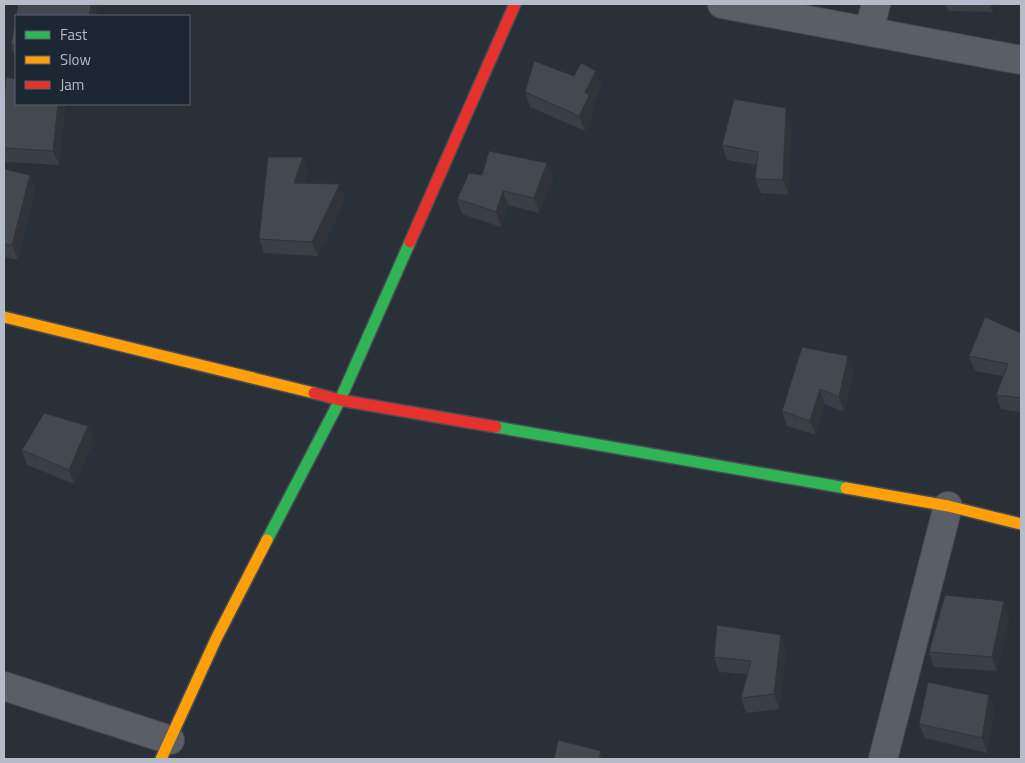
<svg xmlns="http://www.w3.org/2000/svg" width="1025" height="763" font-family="'Titillium Web',sans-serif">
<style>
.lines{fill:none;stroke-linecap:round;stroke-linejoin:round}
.street-casing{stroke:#484c53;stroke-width:30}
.fast-casing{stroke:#484c53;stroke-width:14}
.slow-casing{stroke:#484c53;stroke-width:14}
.jam-casing{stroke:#484c53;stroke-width:14}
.street{stroke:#5a5e66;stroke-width:28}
.fast{stroke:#30b455;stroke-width:11}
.slow{stroke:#ff9f0a;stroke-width:11}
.jam{stroke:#e5322d;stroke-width:11}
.wall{fill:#3a3f45}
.shaded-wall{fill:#303338}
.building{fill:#444950;stroke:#303338}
</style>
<rect width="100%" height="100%" fill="#2a3038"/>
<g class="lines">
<defs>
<g id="street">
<polyline points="722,4 1021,60"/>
<polyline points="869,31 876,4"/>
<polyline points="4,686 170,740"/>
<polyline points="883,759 948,506"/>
</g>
<g id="fast">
<polyline points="496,427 846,488"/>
<polyline points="267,540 340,400 410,242"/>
</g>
<g id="slow">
<polyline points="4,317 314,393"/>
<polyline points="846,488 948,506 1021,524"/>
<polyline points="161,759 216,639 267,540"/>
</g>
<g id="jam">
<polyline points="410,242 515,4"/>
<polyline points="314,393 340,400 496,427"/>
</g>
</defs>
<!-- street casing -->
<use href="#street" class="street-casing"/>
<!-- fast casing -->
<use href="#fast" class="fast-casing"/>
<!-- slow casing -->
<use href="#slow" class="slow-casing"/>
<!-- jam casing -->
<use href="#jam" class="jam-casing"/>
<!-- street -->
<use href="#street" class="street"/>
<!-- fast -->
<use href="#fast" class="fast"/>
<!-- slow -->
<use href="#slow" class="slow"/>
<!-- jam -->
<use href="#jam" class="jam"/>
</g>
<!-- wall -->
<g class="wall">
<polygon points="18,4 98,4 96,16 16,16 16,59 11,45"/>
<polygon points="945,4 994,4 992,12 948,11"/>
<polygon points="574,76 602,85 592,104 594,111 585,131 530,107 525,92"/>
<polygon points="4,103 16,104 65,104 59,165 5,162 4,159"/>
<polygon points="791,122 789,195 761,193 755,179 757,165 727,160 722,145"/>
<polygon points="547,163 553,177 539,213 508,205 501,227 462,214 457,199 482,175"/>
<polygon points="4,169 30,175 35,190 18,260 4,257"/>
<polygon points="308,172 304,184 345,199 318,256 264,253 259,239"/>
<polygon points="1021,333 1021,412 1001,409 996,395 1003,376 975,371 969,356"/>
<polygon points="854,371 844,412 825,404 816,435 787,426 782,411"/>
<polygon points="88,426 94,441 74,484 27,465 22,450"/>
<polygon points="1004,601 1009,616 997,671 934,667 929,652"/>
<polygon points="786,649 779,709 746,713 741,698 747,674 719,672 714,657"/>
<polygon points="994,709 987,753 925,738 919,724"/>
</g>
<!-- shaded-wall -->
<g class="shaded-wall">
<polygon points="91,4 98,4 96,16 89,16"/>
<polygon points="990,4 994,4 992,12"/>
<polygon points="596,71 602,85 592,104 594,111 585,131 579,116 585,92"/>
<polygon points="58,104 65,104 59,165 53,151"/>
<polygon points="786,108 791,122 789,195 783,180"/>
<polygon points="303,157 308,172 299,198 294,183"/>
<polygon points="547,163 553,177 539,213 534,198"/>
<polygon points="30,175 35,190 18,260 12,245"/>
<polygon points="340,184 345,199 318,256 312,242"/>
<polygon points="503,191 508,205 501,227 496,212"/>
<polygon points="848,356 854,371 844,412 839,397"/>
<polygon points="820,389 825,404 816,435 810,421"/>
<polygon points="88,426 94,441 74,484 69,470"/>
<polygon points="1004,601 1009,616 997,671 992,657"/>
<polygon points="781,635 786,649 779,709 774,694"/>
<polygon points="989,695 994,709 987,753 982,738"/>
<polygon points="601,751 604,759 599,759"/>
</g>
<!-- building -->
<g class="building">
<polygon points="18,4 91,4 89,16 16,16 16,45 11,45"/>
<polygon points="534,61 574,76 581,63 596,71 585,92 589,96 579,116 525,92"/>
<polygon points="6,77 16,79 16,104 58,104 53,151 4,148 4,103"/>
<polygon points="734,99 786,108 783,180 755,179 758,152 722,145"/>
<polygon points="489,151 547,163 534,198 503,191 496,212 457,199 469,173 482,175"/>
<polygon points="268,157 303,157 294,183 340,184 312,242 259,239"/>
<polygon points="4,169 30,175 12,245 4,244"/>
<polygon points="985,317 1021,333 1021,398 996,395 1008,364 969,356"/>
<polygon points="802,347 848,356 839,397 820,389 810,421 782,411"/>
<polygon points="44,413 88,426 69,470 22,450"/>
<polygon points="945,595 1004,601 992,657 929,652"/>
<polygon points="717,625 781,635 774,694 741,698 751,661 714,657"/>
<polygon points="928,682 989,695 982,738 919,724"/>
<polygon points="558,740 601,751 599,759 554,759"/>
</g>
<!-- border -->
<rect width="1025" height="763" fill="none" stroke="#b4bcc9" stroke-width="10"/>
<!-- legend -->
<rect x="15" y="15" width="175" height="90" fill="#1d2633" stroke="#59626f"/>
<rect x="25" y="31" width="25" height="8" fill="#30b455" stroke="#59626f"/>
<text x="60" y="40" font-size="15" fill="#b4bcc9">Fast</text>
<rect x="25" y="56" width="25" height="8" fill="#ff9f0a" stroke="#59626f"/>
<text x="60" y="65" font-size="15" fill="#b4bcc9">Slow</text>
<rect x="25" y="81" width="25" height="8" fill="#e5322d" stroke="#59626f"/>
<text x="60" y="90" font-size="15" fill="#b4bcc9">Jam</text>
</svg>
